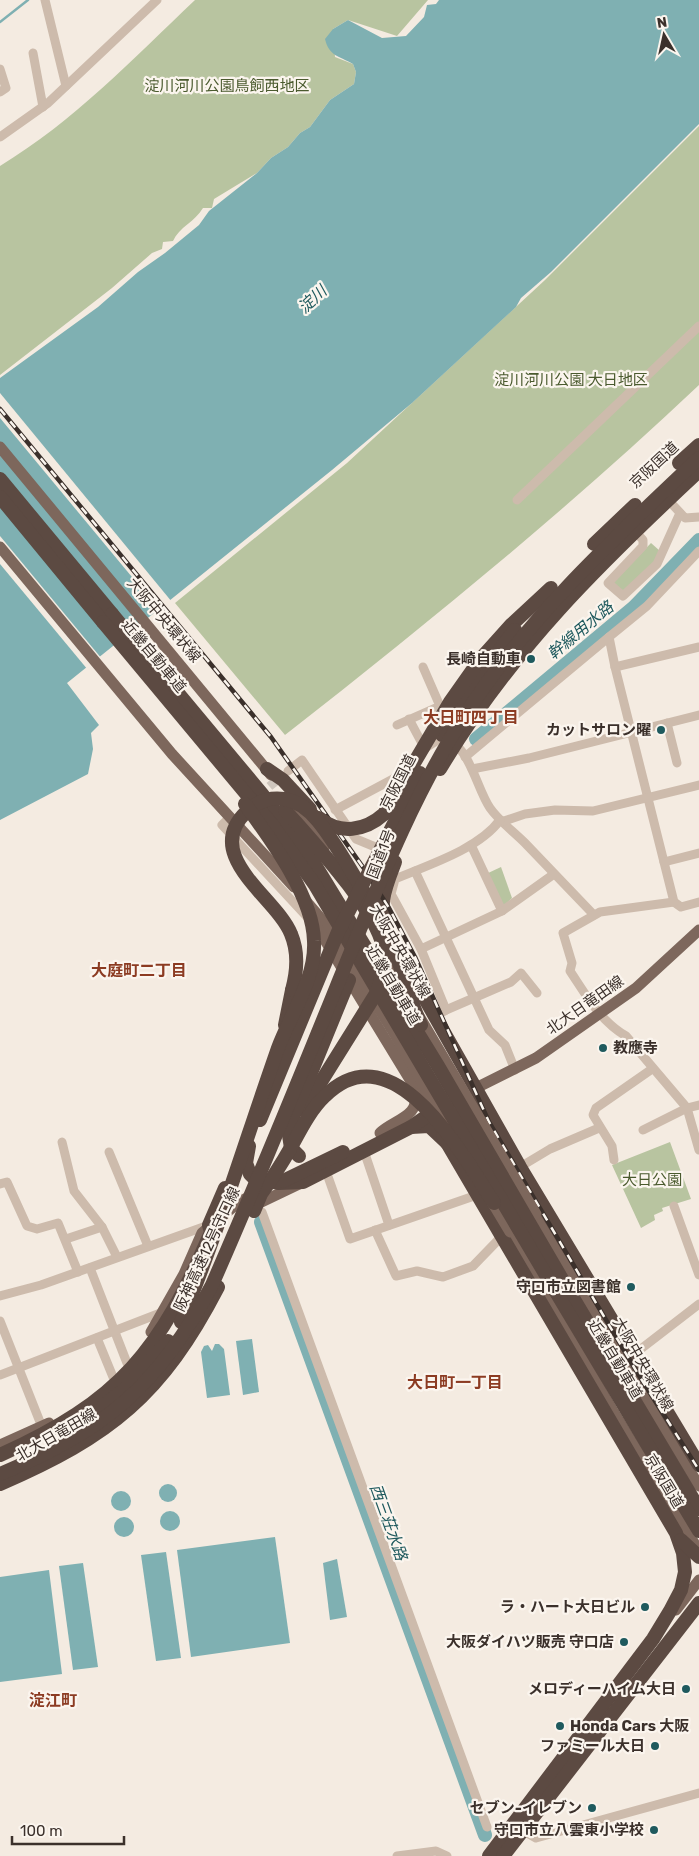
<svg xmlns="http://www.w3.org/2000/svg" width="699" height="1856" font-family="Rubik,'Noto Sans JP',sans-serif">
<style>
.green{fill:#b8c4a0}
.water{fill:#7fb0b2}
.pier{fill:#f4ebe1}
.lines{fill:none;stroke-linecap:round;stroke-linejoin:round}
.stream{stroke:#7fb0b2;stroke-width:2.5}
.river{stroke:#7fb0b2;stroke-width:14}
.minor-tunnel{stroke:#cfc6bd;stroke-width:9;stroke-dasharray:9 4.5;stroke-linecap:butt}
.minor{stroke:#cdbbac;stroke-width:9}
.major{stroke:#7d675c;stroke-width:11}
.highway{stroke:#5c4a42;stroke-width:14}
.rail-casing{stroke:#3b302b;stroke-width:4.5}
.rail{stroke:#fbf5ee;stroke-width:2.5;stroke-dasharray:8;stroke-linecap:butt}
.major-bridge{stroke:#7d675c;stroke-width:11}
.highway-bridge{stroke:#5c4a42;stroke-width:14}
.poi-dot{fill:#1f5a5e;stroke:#fbf5ee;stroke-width:2}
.labels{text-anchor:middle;stroke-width:4.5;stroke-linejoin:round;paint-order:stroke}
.park-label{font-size:15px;fill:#4a5a2e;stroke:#fbf5ee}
.street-label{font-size:15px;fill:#3b302b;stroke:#fbf5ee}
.poi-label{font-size:15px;font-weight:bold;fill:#3b302b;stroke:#fbf5ee;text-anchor:end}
.water-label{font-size:16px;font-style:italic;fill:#1f5a5e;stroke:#fbf5ee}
.neighbourhood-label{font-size:16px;font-weight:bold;fill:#8c3b22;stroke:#fbf5ee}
</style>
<rect width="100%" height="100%" fill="#f4ebe1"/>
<!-- green -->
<g class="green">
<path d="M195,0H428L397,36L348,20L333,29L335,57L353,64L356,72L354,84L330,100L310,127L300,133L288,147L271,158L257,173L214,199L212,208H203C195,222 179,227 173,241L163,242L162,249L152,253L112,288L0,375V166C74,121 133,59 195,0Z"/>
<path d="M699,126V385C568,509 427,624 285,735L175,603L347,463L545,280Z"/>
<polygon points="651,543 660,551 654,562 624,592 614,585 614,582"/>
<polygon points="501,867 512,898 503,907 486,874"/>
<polygon points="670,1142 691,1199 662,1208 663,1211 654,1215 655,1220 641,1228 612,1165"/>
</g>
<!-- water -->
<g class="water">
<path d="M439,0H699V124L551,272L521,298L516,307L412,403L332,470L67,683L99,725L91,733L93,749L88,774L0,820V378L98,307L138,272L165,253L199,225L209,211L257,173L271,158L288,147L300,133L310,127L330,100L354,84L356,72L353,64C339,56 329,56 325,39L333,29L348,20L382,38L406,36L424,17L427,5L436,4Z"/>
<polygon points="252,1339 259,1392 243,1395 236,1341"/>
<polygon points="215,1344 219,1344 224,1349 230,1395 207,1398 201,1352 204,1346 208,1345 212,1351"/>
<circle cx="168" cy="1493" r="9"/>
<circle cx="121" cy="1501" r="10"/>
<circle cx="170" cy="1521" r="10"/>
<circle cx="124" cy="1527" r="10"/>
<polygon points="275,1537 290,1643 191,1657 177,1550"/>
<polygon points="166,1552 181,1658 156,1661 141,1555"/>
<polygon points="337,1559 347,1617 330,1620 323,1563"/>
<polygon points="83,1563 98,1667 73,1670 59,1566"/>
<polygon points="49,1570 62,1674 0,1682 0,1577"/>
</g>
<!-- pier -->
<g class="pier">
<polygon points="0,393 172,602 161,612 0,418"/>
<polygon points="0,536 102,659 88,670 0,564"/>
</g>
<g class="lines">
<!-- stream -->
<polyline class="stream" points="0,22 28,0"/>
<!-- river -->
<g class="river">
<polyline points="476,739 634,607 699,540"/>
<polyline points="261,1222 485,1835"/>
</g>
<!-- minor-tunnel -->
<polyline class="minor-tunnel" points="259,795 282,776"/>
<!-- minor -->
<g class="minor">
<polyline points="45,0 66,86"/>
<polyline points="33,53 43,107"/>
<polyline points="0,69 6,88 0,92"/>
<polyline points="0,137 48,103 157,0"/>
<polyline points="517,500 699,326"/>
<polyline points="671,503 685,518 699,517"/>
<polyline points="634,530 643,540 643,546 608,583 623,596 657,564 680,513"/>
<polyline points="699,647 615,667 674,902 681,907 699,902"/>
<polyline points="615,667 609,637 647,606 699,551"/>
<polyline points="409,719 425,749"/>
<polyline points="667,723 677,763"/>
<polyline points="397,725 440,706 423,667"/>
<path d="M427,747L441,738C469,741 476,788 490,808C499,821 513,831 525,843C548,867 571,891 594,915"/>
<polyline points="465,757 609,637"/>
<polyline points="472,769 529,758 699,715"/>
<polyline points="288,771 302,760 356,839 385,851"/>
<polyline points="335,810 393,779 408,767"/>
<polyline points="500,820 504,821 525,814 555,810 593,811 699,785"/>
<polyline points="226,821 222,825 308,918"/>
<polyline points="471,845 502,911 554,874"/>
<polyline points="664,862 699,853"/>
<polyline points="415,871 489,1030 505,1045 515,1070"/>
<path d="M674,902L600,912L563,933L572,963L570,971C586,995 600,1021 626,1036L687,1108L699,1150"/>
<polyline points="421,949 502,911"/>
<polyline points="446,1010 511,982 521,973 537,993"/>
<path d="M434,1017L446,1010L421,949L391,894L395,879C428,865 479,849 500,820"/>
<polyline points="643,1130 687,1108 699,1105"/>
<polyline points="62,1142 74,1191 102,1227 117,1257"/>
<polyline points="364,1151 389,1225"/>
<polyline points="109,1152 148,1246"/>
<polyline points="614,1160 612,1146 593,1115 596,1108 652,1069"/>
<polyline points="520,1167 550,1149 599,1128"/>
<polyline points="326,1171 350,1239 477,1195"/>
<polyline points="0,1184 7,1182 27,1226 37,1229 58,1223 78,1272"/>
<polyline points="674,1206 699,1275"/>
<polyline points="262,1212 487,1827"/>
<polyline points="375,1230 396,1276 417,1271 443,1277 473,1266 502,1236"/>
<polyline points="66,1239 102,1227"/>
<polyline points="90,1268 127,1363"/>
<polyline points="0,1296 41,1285 209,1225"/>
<polyline points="0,1321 42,1427"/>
<polyline points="97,1338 113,1377"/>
<polyline points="633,1355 699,1304"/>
<polyline points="0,1375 163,1312"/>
<polyline points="522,1830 536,1838 699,1793"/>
<polyline points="397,1856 436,1851 447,1856"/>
</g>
<!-- major -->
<g class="major">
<polyline points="0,447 271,775"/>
<polyline points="0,547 172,754 294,887"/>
<polyline points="295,805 324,848"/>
<polyline points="306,901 324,922 391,1028"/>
<polyline points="312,919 426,1106"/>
<polyline points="383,953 401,984"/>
<polyline points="476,1088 536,1058 636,988 699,930"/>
<path d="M380,1133C393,1120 422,1116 414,1093"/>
<polyline points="253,1206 299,1184"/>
<polyline points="536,1214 699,1486"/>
<polyline points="510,1232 614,1413 699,1551"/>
<polyline points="151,1332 184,1274 202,1233 239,1202 253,1195"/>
<polyline points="0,1445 49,1423"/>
<polyline points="676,1610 699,1580"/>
</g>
<!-- highway -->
<g class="highway">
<polyline points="0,479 112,614"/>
<polyline points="0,497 103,622"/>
<polyline points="476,664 511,625 551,588"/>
<polyline points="267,769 283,780 310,809"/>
<path d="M440,769C511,650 599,564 699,471"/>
<path d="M389,935C376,908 385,888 395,862"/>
<polyline points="402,958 520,1167 699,1465"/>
<polyline points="285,1025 292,990"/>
<polyline points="411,1127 429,1126 447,1143"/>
<polyline points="443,1136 676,1533 683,1553 685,1572 681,1590 670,1611 653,1639 489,1856"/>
<polyline points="249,1146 246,1163 250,1174 254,1178 278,1183 303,1182 411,1127 440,1107"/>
<polyline points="283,1181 343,1152"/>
<polyline points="566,1286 699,1509"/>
<polyline points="556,1292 699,1531"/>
<path d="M0,1455C120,1401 160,1351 211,1232L209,1225L225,1188"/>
<path d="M0,1484C111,1436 162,1395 218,1287"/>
<polyline points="681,1540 699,1557"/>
<polyline points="503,1856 699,1603"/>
</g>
<defs>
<polyline id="rail" points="0,409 271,737 365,870 389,908 415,957 489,1122 638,1374 699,1470"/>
</defs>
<!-- rail casing -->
<use href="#rail" class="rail-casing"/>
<!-- rail -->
<use href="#rail" class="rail"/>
<!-- major-bridge -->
<g class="major-bridge">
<polyline points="419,1016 536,1214"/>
<polyline points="391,1028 449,1129"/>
<polyline points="489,1197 510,1232"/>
</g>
<!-- highway-bridge -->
<g class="highway-bridge">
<polyline points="679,463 699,445"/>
<polyline points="594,544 635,505"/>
<polyline points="112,614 262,794 309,855 438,1066 566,1286"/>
<polyline points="103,622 273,826 315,885 556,1292"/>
<polyline points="442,735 476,681 515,630"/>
<path d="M285,810C312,841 375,908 383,947C386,963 382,978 377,992L304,1109"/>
<path d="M319,818C340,835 365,831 384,814L450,702L474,668"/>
<path d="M383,924C400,956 406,992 421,1025"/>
<path d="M292,990C297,972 299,953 291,934C277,898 201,856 246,812C256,802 269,797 284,799C298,801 309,810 318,821C336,843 350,870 366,895"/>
<polyline points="260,1120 338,932 420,773"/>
<polyline points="299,1156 291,1148 288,1129 349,980"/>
<path d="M254,1211L261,1194C271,1180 281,1165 290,1149C300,1131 310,1110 325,1096C394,1028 463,1156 494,1203"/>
<path d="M181,1322C218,1232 246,1139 278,1048C291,1013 316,979 314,941C313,896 271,840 245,804"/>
<polyline points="79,1425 126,1388 168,1341"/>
<path d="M0,1474C105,1430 158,1387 212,1285C255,1187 296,1087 336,988C374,896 409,802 463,718C527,618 613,539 699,458"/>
</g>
</g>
<!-- markers -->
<g class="poi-dot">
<circle cx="531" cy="659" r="5"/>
<circle cx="661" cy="730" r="5"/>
<circle cx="603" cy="1048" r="5"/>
<circle cx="631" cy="1287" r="5"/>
<circle cx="645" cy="1607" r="5"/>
<circle cx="624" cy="1642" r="5"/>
<circle cx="686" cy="1689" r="5"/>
<circle cx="560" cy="1726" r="5"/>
<circle cx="655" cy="1746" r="5"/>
<circle cx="592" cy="1808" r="5"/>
<circle cx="654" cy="1830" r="5"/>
</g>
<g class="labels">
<!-- park labels -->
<g class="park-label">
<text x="227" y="91">淀川河川公園鳥飼西地区</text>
<text x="571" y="385">淀川河川公園 大日地区</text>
<text x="652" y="1185">大日公園</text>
</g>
<!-- street labels -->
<g class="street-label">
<text transform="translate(654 465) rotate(-43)" y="5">京阪国道</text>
<text transform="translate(164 620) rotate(50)" y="5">大阪中央環状線</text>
<text transform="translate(154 656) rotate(50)" y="5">近畿自動車道</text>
<text transform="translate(398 782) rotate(-63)" y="5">京阪国道</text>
<text transform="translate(381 854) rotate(-69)" y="5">国道1号</text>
<text transform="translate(400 951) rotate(60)" y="5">大阪中央環状線</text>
<text transform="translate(393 985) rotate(59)" y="5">近畿自動車道</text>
<text transform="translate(585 1005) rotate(-35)" y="5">北大日竜田線</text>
<text transform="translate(207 1249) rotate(-65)" y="5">阪神高速12号守口線</text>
<text transform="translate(615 1359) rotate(59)" y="5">近畿自動車道</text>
<text transform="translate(643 1364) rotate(60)" y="5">大阪中央環状線</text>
<text transform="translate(56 1435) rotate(-30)" y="5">北大日竜田線</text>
<text transform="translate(664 1481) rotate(59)" y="5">京阪国道</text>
</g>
<!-- poi labels -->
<g class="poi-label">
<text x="521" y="664">長崎自動車</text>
<text x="651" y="735">カットサロン曜</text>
<text x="613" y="1053" text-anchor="start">教應寺</text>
<text x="621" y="1292">守口市立図書館</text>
<text x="635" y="1612">ラ・ハート大日ビル</text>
<text x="614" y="1647">大阪ダイハツ販売 守口店</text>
<text x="676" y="1694">メロディーハイム大日</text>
<text x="570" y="1731" text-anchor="start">Honda Cars 大阪</text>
<text x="645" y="1751">ファミール大日</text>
<text x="582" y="1813">セブン-イレブン</text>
<text x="644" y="1835">守口市立八雲東小学校</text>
</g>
<!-- water labels -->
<g class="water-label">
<text transform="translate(312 299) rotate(-43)" y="6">淀川</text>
<text transform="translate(580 630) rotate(-40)" y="6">幹線用水路</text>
<text transform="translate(389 1522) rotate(70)" y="6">西三荘水路</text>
</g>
<!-- neighbourhood labels -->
<g class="neighbourhood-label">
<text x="471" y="723">大日町四丁目</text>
<text x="139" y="976">大庭町二丁目</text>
<text x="455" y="1388">大日町一丁目</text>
<text x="53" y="1706">淀江町</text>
</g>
</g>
<!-- north arrow -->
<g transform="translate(664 35) rotate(351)" stroke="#fbf5ee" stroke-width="4" paint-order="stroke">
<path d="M0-4L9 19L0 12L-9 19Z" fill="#3b302b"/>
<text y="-8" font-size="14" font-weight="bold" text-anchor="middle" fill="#3b302b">N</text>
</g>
<!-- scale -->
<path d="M12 1836v8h112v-8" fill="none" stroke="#3b302b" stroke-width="2.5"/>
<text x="20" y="1836" font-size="15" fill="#3b302b" stroke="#fbf5ee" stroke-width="4" paint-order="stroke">100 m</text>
</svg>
